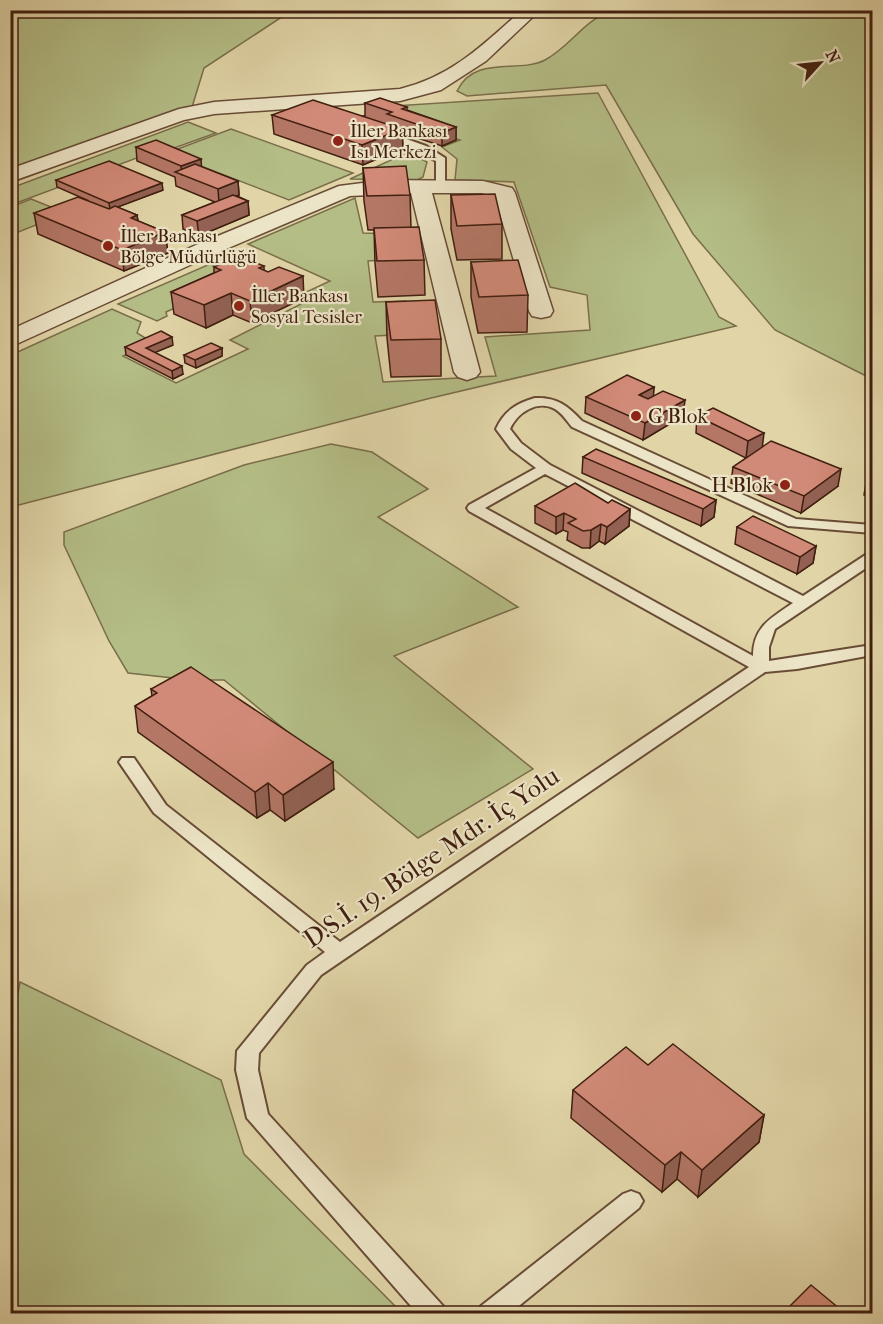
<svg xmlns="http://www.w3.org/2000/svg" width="883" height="1324" font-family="'IM FELL French Canon',serif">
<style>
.green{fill:#b4bd86;stroke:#7a6e4b;stroke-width:1.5}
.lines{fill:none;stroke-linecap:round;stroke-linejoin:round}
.lane-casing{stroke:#694c36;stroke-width:4}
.street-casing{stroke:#694c36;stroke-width:3}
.lane{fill:#ece4c6;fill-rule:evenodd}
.street{fill:#ece4c6;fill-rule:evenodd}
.wall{fill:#b47766;stroke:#411f10;stroke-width:1.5}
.shaded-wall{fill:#926153;stroke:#411f10;stroke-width:1.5}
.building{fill:#d18a77;stroke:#411f10;stroke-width:1.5}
.poi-dot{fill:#8f2418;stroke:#ece4c6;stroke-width:2}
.labels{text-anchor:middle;stroke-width:4.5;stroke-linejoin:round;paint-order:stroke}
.far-poi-label{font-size:18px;fill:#411f10;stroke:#ece4c6;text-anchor:start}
.poi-label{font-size:21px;fill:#411f10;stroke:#ece4c6;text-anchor:start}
.near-street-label{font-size:26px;fill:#411f10;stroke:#ece4c6}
</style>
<rect width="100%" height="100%" fill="#e1d5a8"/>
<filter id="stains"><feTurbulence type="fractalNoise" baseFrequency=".00333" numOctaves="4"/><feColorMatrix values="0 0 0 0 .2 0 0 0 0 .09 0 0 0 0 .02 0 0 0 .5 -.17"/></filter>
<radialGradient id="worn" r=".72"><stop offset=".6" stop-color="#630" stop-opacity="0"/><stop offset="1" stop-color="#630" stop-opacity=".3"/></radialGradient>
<!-- green -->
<g class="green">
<polygon points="10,11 291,11 204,68 189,117 11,183"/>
<path d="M611,11H872V379L775,330L693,234L606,85L467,96L457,91C475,54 518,74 545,60C570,47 584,20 611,11Z"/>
<polygon points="598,93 719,317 736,326 427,399 11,507 11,355 112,309 141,322 137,333 152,342 123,356 176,383 248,349 230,340 311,299 302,294 330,281 248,244 355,198 363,233 393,234 396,259 368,261 373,302 406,301 412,334 375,336 383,382 496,376 485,337 590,330 587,295 550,287 514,182 455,180 457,159 442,147 460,140 409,122 378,107"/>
<polygon points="188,122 216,133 163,152 158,150 11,205 11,188"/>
<polygon points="231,129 353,173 289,200 167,153"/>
<polygon points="408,152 427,162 423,177 417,180 350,179"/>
<polygon points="31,199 66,213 11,235 11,207"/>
<polygon points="210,264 236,276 208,293 166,312 167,316 157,321 118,304"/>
<polygon points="331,444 372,452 428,489 378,517 518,607 394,656 533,769 418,838 224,680 191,680 128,673 109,641 64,545 64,532 244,465"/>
<polygon points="20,982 221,1080 244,1154 402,1313 11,1313 10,1036"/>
</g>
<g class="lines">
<defs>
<g id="lane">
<polygon points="381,130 426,146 445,158 445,188 436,186 436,161 418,150 378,135 378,131"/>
<path d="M535,398C557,397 568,406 582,421L796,519L872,525V533L788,526L572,427C567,421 562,413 555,409C537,399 517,413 510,429L521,443L550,465L803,596L867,554L872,553V564L775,629L769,647V661L872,645V655L797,669L765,672L321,975L259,1053L258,1070L268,1114L443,1306L446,1314H418L247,1118L236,1070L237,1051L307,965L325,952L154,813L119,762L122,758H134L166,805L340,942L749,667L469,511L467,508L469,505L536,468L511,449L496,429C504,411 517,403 535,398ZM545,474L793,603C771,618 753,627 753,656L485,508Z"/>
<polygon points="631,1191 639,1194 643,1201 639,1208 509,1314 478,1314 481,1306 623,1194"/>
</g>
<g id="street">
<path d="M522,10H540L486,61L441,90L400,101L214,114L184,120L10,182V169L179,109L214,102L400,89C452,76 482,46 522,10Z"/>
<polygon points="386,180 483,181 512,188 515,193 553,311 550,316 541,318 532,316 529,311 495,197 482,193 432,193 480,372 476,377 467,380 458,377 454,372 411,193 350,196 212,255 10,347 10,330 196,245 339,186"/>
</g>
</defs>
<!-- lane casing -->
<use href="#lane" class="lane-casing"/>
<!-- street casing -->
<use href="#street" class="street-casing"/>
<!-- lane -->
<use href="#lane" class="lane"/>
<!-- street -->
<use href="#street" class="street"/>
</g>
<!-- wall -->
<g class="wall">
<polygon points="365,103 407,107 407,110 456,127 456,140 442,146 402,133 403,148 363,165 274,134 272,115 365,116"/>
<polygon points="136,147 201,159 201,167 238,181 239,195 237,196 248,201 249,215 199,236 183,229 182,215 215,202 176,186 175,177 137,161"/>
<polygon points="363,168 410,195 411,227 424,260 425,295 378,297 375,263 374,230 368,230 364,201"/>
<polygon points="56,180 163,190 117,207 137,215 138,221 165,232 168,253 124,271 38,234 34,213 87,200 57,187"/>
<polygon points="451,195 502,224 502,259 457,260 451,229"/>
<polygon points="471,262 528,295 527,332 478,333 471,297"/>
<polygon points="264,266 264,270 304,298 252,323 233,315 206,328 174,314 171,292 214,273 214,267"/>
<polygon points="386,302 441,339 441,376 391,377 387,338"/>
<polygon points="173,345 155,352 183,374 173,379 126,355 125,347"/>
<polygon points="222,348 222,356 196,368 185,363 184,355"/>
<polygon points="654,387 653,396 683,416 643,440 585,413 586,397"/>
<polygon points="697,416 762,447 838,486 801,513 731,483 733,467 746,458 696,433"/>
<polygon points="583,457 716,500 714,517 701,526 582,473"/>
<polygon points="873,473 873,498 864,495 867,478"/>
<polygon points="608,503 630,509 629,526 605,544 599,541 590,548 582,548 567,540 568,532 563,530 556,534 535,523 535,506"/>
<polygon points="737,527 816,546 813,563 797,574 735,544"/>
<polygon points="151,689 334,789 285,821 270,810 257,818 138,732 135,706 152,696"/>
<polygon points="648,1065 764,1115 759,1142 698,1197 677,1179 662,1192 571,1118 573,1090"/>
</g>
<!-- shaded-wall -->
<g class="shaded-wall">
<polygon points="456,127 456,140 442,146 442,133"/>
<polygon points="402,129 403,148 363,165 362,145"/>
<polygon points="201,159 202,173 182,175 181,166"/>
<polygon points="238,181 239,195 219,203 218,189"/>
<polygon points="162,183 163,190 110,210 109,203"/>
<polygon points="248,201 249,215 199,236 197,221"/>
<polygon points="137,215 140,236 131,218"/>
<polygon points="165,232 168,253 124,271 122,250"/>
<polygon points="303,276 304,298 252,323 250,301"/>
<polygon points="231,293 233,315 206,328 204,305"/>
<polygon points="172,337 173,345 147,356 146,348"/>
<polygon points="222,348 222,356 196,368 195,360"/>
<polygon points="182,366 183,374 173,379 172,371"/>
<polygon points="654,387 653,403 639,395"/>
<polygon points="685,400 683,416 643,440 645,423"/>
<polygon points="764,433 762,450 746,458 748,441"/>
<polygon points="841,469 838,486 801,513 804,496"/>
<polygon points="716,500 714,517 701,526 703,509"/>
<polygon points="630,509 629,526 605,544 607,527"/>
<polygon points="564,513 563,530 556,534 556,517"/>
<polygon points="601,524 599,541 590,548 591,530"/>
<polygon points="816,546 813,563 797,574 800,557"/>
<polygon points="333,762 334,789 285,821 283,795"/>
<polygon points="268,783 270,810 257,818 255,792"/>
<polygon points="764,1115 759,1142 698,1197 702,1170"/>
<polygon points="681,1152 677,1179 662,1192 665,1165"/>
</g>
<!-- building -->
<g class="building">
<polygon points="380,98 407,107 402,109 456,127 442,133 387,114 392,112 365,103"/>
<polygon points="313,100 402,129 362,145 272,115"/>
<polygon points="156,140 201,159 181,166 136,147"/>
<polygon points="109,161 162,183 109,203 56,180"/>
<polygon points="195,164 238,181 218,189 175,172"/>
<polygon points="406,166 410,195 367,196 363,168"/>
<polygon points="495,194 502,224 457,226 451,195"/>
<polygon points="233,195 248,201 197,221 182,215"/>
<polygon points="78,197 109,209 115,206 137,215 131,218 165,232 122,250 34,213"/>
<polygon points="419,227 424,260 377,261 374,228"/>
<polygon points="239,256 264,266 259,268 268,272 279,267 303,276 250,301 231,293 204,305 171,292 221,270 214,267"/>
<polygon points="518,260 528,295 479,297 471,262"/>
<polygon points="435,300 441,339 391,340 386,302"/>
<polygon points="161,331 172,337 146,348 182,366 172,371 125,347"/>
<polygon points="211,343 222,348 195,360 184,355"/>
<polygon points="627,375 654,387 639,395 648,399 663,391 685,400 645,423 586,397"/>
<polygon points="713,408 764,433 748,441 697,416"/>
<polygon points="771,441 841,469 804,496 733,467"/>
<polygon points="596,449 716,500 703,509 583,457"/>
<polygon points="873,473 873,480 867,478"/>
<polygon points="575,483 608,503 612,500 630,509 607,527 601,524 591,530 583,531 568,523 576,519 564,513 556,517 535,506"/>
<polygon points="753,516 816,546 800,557 737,527"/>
<polygon points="191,667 333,762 283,795 268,783 255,792 135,706 157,693 151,689"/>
<polygon points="673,1044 764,1115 702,1170 681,1152 665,1165 573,1090 626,1047 648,1065"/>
<polygon points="811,1285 846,1314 782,1314"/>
<polygon points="758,1307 765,1314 751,1314"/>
</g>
<!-- markers -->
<g class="poi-dot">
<circle cx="338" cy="141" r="6"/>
<circle cx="108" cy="246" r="6"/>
<circle cx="239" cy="306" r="6"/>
<circle cx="636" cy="416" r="6"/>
<circle cx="785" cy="485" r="6"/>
</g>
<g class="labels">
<!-- far-poi labels -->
<g class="far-poi-label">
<text x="350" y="137">İller Bankası<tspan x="350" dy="21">Isı Merkezi</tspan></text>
<text x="120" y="242">İller Bankası<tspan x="120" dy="21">Bölge Müdürlüğü</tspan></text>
<text x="251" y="302">İller Bankası<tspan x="251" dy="21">Sosyal Tesisler</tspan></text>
</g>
<!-- poi labels -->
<g class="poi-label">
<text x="648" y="423">G Blok</text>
<text x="773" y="492" text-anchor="end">H Blok</text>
</g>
<!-- near-street labels -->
<g class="near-street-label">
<text transform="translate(431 857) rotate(-34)" y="9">D.S.İ. 19. Bölge Mdr. İç Yolu</text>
</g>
</g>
<!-- margin -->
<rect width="883" height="1324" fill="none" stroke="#e1d5a8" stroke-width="36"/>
<rect x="12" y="12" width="859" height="1300" fill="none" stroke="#411f10" stroke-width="3"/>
<rect x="18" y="18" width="847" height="1288" fill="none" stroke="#411f10" stroke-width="1.5"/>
<!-- north arrow -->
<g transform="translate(820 63) rotate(63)" stroke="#ece4c6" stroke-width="4.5" paint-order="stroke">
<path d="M0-4.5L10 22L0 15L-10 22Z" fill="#411f10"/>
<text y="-9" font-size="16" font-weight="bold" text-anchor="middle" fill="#411f10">N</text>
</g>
<rect width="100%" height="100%" filter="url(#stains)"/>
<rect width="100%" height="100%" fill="url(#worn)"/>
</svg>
